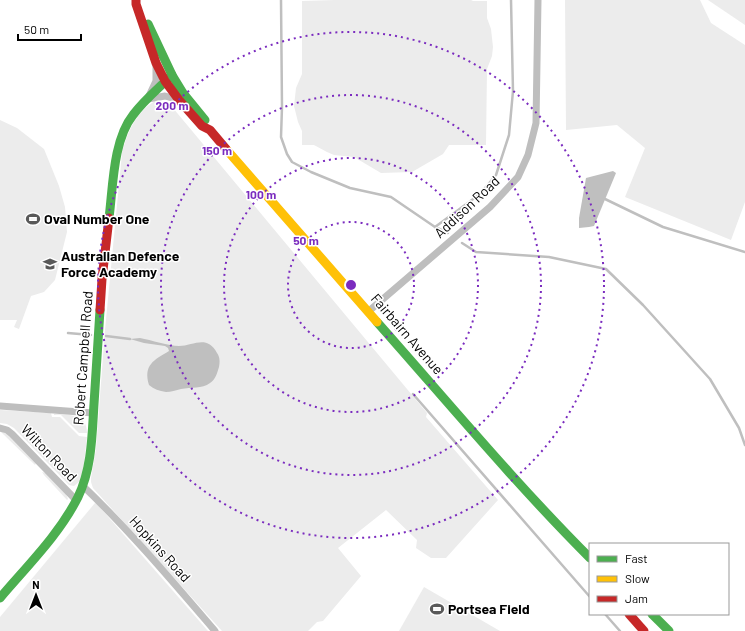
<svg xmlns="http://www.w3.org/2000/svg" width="745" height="631" font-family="Barlow,sans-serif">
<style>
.green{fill:#ececec}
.water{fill:#bfbfbf}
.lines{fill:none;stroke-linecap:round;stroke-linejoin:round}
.stream{stroke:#bfbfbf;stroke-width:2.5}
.street{stroke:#bebebe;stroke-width:7}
.fast{stroke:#4caf50;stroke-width:9}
.slow{stroke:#ffc107;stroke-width:9}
.jam{stroke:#c62828;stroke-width:9}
.ring{fill:none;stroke:#7b2cbf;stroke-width:2;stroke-dasharray:2 4}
.labels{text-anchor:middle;stroke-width:3;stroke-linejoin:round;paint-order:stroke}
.street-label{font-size:14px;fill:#000;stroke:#fff}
.poi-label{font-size:14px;font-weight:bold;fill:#000;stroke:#fff;text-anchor:start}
.centre{fill:#7b2cbf;stroke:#fff;stroke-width:2}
.ring-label{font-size:12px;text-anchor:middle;font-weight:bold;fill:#7b2cbf;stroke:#fff;stroke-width:3;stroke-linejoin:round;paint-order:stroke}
</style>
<rect width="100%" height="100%" fill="#fff"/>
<!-- green -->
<g class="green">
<polygon points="335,0 471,0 473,1 487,1 487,18 491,29 493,47 492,56 487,69 486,145 449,145 443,154 412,172 381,173 354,157 334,155 327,152 314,145 302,145 302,131 298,122 294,106 296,88 302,74 302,1"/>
<polygon points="565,0 700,0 711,23 745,45 745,202 731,240 625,197 645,148 617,125 566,130"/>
<polygon points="708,0 745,0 745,25"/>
<path d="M155,101C159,109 165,110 173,108L427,413L426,417L498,500L446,558H431L416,548L417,540L386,510L338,548L361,576L323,621L317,622L308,631H222L93,488L91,482V478L96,449L105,330L122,153C127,133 136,112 155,101Z"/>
<polygon points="0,120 17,128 44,149 59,186 65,207 67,232 55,280 44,292 31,296 19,329 14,327 17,320 0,320"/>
<polygon points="0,410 51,413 52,417 60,417 79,436 87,437 84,463 80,481 74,486 69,485 14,428 7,424 0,423"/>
<path d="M54,414C69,415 87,413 87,433H79L61,415H54Z"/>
<polygon points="0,431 7,433 36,463 35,465"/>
<polygon points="42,472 46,473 66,494 68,499 67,500 44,475"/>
<polygon points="95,503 97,504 208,631 0,631 0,617"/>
<polygon points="424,587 500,631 399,631"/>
</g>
<!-- water -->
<g class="water">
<polygon points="613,171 616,173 594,226 589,227 579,228 579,218 586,178"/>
<path d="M140,338C151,340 169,346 179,346C193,346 207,334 217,353C220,357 220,362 219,367C217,373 216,379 210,383C202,389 191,387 181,389C176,390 171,392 166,392C159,391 154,389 149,385C143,365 154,360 169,351L168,348L165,346L144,343L130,339Z"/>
</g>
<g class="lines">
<!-- stream -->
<g class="stream">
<polyline points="281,0 282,107 281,137 287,154 292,162 311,172 350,188 391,197 435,227 480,194 496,175 509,135 513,91 511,0"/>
<polyline points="605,199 663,227 745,252"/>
<polyline points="435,227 448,233"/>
<polyline points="462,243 476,252 549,257 606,269 643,305 710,379 739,428 745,445"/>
<polyline points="68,333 91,335"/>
<polyline points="106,336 130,339"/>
<polyline points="413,394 590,597"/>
<polyline points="605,614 620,631"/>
</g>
<!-- street -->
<g class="street">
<polyline points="149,96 156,81 156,66"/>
<polyline points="148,99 165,96 179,100"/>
<polyline points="369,311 490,207 518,177 528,155 536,123 538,0"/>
<polyline points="0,406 93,413"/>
<polyline points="0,428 7,430 12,434 76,500"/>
<path d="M83,486C130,531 173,582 215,631"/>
</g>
<!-- fast -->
<g class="fast">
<polyline points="148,24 172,75 183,93 205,120"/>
<path d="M109,218C113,187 113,140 133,115C144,100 159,88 172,75"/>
<path d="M377,322C447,401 515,483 590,558"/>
<path d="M0,598C27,566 59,535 78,497C92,468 92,435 94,404C96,373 98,341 100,310"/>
<polyline points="652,614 669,631"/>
</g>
<!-- slow -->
<polyline class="slow" points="226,149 377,322"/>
<!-- jam -->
<g class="jam">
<polyline points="136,0 136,4 156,63 165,81 179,100 202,126 210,130 226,149"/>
<polyline points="100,310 102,279 109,218"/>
<polyline points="629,614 644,631"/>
</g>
</g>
<!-- distance rings -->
<g class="ring">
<circle cx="351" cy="285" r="63"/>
<circle cx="351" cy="285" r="127"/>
<circle cx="351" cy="285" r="190"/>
<circle cx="351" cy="285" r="253"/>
</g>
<!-- icons -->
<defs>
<symbol id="stadium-bare" viewBox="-9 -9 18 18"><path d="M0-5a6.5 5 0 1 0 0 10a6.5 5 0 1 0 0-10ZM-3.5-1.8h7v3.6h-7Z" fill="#595959" stroke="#fff" stroke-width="2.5" paint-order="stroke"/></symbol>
<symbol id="university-bare" viewBox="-9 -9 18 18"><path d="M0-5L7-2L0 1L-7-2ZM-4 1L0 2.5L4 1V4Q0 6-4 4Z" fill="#595959" stroke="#fff" stroke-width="2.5" paint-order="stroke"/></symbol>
</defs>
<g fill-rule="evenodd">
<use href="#stadium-bare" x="23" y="209" width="20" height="20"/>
<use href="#university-bare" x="40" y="254" width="20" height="20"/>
<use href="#stadium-bare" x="427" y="599" width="20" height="20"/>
</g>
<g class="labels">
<!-- street labels -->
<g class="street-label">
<text transform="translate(467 207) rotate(-43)" y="5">Addison Road</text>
<text transform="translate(407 334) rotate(49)" y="5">Fairbairn Avenue</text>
<text transform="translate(83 358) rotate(-86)" y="5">Robert Campbell Road</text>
<text transform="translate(49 453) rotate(46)" y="5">Wilton Road</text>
<text transform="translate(160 549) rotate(48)" y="5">Hopkins Road</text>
</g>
<!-- poi labels -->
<g class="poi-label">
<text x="44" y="224">Oval Number One</text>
<text x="61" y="261">Australian Defence<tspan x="61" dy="16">Force Academy</tspan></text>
<text x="448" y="614">Portsea Field</text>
</g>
</g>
<circle cx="351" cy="285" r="6" class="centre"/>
<g class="ring-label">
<text x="172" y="110">200 m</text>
<text x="217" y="155">150 m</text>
<text x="261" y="199">100 m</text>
<text x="306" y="245">50 m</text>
</g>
<!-- legend -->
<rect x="589" y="543" width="140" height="72" fill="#ffffff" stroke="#999999"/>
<rect x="597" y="556" width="20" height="6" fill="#4caf50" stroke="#999999"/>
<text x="625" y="563" font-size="12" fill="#000000">Fast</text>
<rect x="597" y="576" width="20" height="6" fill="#ffc107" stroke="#999999"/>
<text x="625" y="583" font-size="12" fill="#000000">Slow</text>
<rect x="597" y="596" width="20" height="6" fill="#c62828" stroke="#999999"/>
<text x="625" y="603" font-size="12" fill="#000000">Jam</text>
<!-- north arrow -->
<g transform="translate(36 595)" stroke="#ffffff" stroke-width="3" paint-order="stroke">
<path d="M0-3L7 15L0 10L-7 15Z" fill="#000000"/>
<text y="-6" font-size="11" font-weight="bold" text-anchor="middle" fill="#000000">N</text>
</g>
<!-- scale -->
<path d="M18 34v6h63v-6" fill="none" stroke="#000000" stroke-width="2"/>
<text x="24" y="34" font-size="12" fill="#000000" stroke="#ffffff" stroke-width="3" paint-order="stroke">50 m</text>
</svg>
